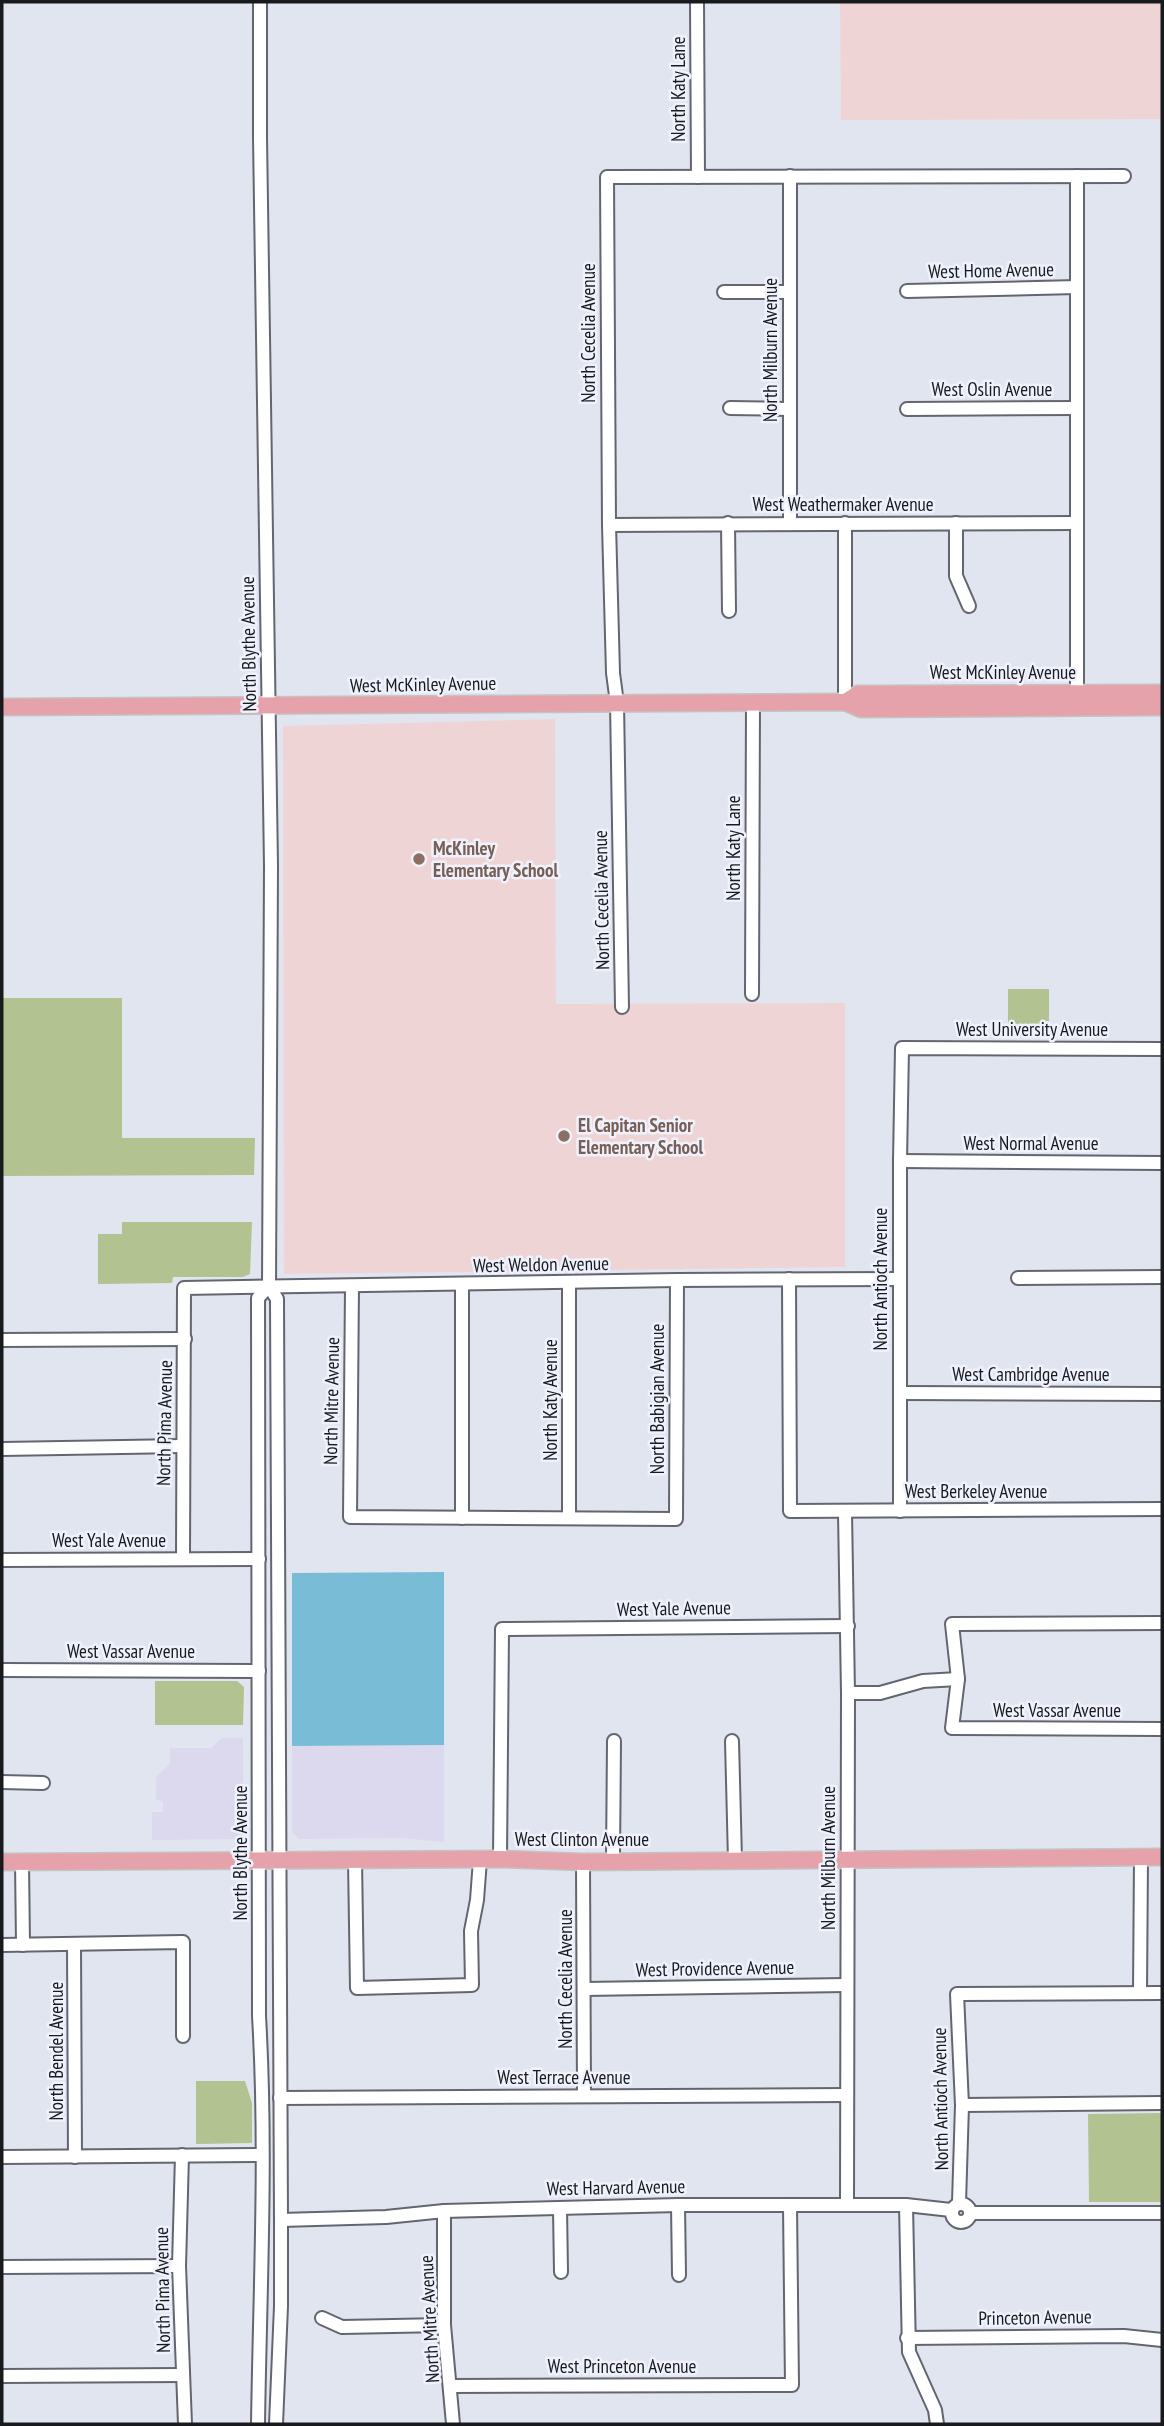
<svg xmlns="http://www.w3.org/2000/svg" width="1164" height="2426" font-family="'PT Sans Narrow',sans-serif">
<style>
.commercial{fill:#dcd8ee}
.education{fill:#efd4d5}
.green{fill:#b3c291}
.water{fill:#78bdd5}
.lines{fill:none;stroke-linecap:round;stroke-linejoin:round}
.minor-casing{stroke:#63666f;stroke-width:16}
.major-casing{stroke:#c3c3c4;stroke-width:19}
.minor{stroke:#fff;stroke-width:12}
.major{stroke:#e6a2aa;stroke-width:16}
.education-dot{fill:#8d6e63;stroke:#eff2fd;stroke-width:2.5}
.labels{text-anchor:middle;stroke-width:5;stroke-linejoin:round;paint-order:stroke}
.street-label{font-size:19px;fill:#181a1d;stroke:#eff2fd}
.education-label{font-size:19px;font-weight:bold;fill:#785e54;stroke:#eff2fd;text-anchor:start}
</style>
<rect width="100%" height="100%" fill="#e1e5f0"/>
<!-- commercial -->
<g class="commercial">
<polygon points="222,1738 243,1738 243,1833 237,1839 152,1840 152,1812 163,1812 163,1801 156,1800 156,1777 170,1764 170,1748 211,1748"/>
<polygon points="444,1745 444,1842 402,1838 299,1839 292,1832 292,1746"/>
</g>
<!-- education -->
<g class="education">
<polygon points="840,2 1162,2 1162,119 841,120"/>
<polygon points="555,719 556,1004 845,1003 845,1267 284,1274 283,726"/>
</g>
<!-- green -->
<g class="green">
<polygon points="1008,989 1049,989 1049,1036 1008,1037"/>
<polygon points="2,998 122,998 122,1138 255,1138 254,1175 2,1176"/>
<polygon points="122,1222 252,1222 250,1274 243,1277 173,1277 172,1283 98,1284 98,1234 122,1234"/>
<polygon points="155,1681 237,1681 244,1687 243,1725 155,1725"/>
<polygon points="196,2081 245,2081 252,2103 252,2143 196,2144"/>
<polygon points="1162,2113 1162,2202 1089,2202 1088,2114"/>
</g>
<!-- water -->
<polygon class="water" points="444,1572 444,1745 292,1746 292,1573"/>
<g class="lines">
<defs>
<g id="minor">
<polyline points="260,2 260,137 271,866 269,1286 277,1299 281,2220 281,2306 276,2424"/>
<polyline points="697,2 698,177"/>
<polyline points="790,176 790,523"/>
<polyline points="1077,176 1077,693"/>
<polyline points="907,291 1077,287"/>
<polyline points="724,292 790,292"/>
<polyline points="730,408 790,409"/>
<polyline points="907,409 1077,408"/>
<polyline points="728,523 729,611"/>
<polyline points="845,523 845,702"/>
<polyline points="956,523 956,576 969,606"/>
<polyline points="609,525 1077,523"/>
<polyline points="752,994 753,702"/>
<polyline points="622,1007 617,703 613,673 609,525 607,177 1124,176"/>
<polyline points="900,1161 1162,1163"/>
<polyline points="1018,1278 1162,1277"/>
<polyline points="789,1279 790,1511 1162,1509"/>
<polyline points="569,1282 569,1518"/>
<polyline points="462,1285 462,1518"/>
<polyline points="352,1286 350,1517 676,1519 677,1280"/>
<polyline points="2,1340 185,1339"/>
<polyline points="900,1393 1162,1394"/>
<polyline points="2,1449 182,1446"/>
<polyline points="900,1511 900,1161 902,1048 1162,1049"/>
<polyline points="845,1512 848,1693 847,2205"/>
<polyline points="183,1559 184,1288 677,1280 900,1279"/>
<polyline points="2,1560 259,1559"/>
<polyline points="1162,1623 952,1624 958,1679 952,1728 1162,1729"/>
<polyline points="2,1670 259,1671"/>
<polyline points="848,1693 880,1693 923,1681 958,1679"/>
<polyline points="732,1741 735,1860"/>
<polyline points="2,1782 43,1783"/>
<polyline points="500,1859 502,1629 848,1626"/>
<polyline points="355,1860 357,1988 472,1985 471,1931 477,1900 480,1860"/>
<polyline points="613,1860 614,1741"/>
<polyline points="22,1862 23,1945"/>
<polyline points="583,1862 584,2096"/>
<polyline points="74,1944 75,2157"/>
<polyline points="2,1945 183,1942 183,2036"/>
<polyline points="584,1989 846,1985"/>
<polyline points="1140,1993 1141,1857"/>
<polyline points="280,2098 847,2095"/>
<polyline points="962,2105 1162,2103"/>
<polyline points="182,2155 179,2266 185,2424"/>
<polyline points="2,2157 262,2155"/>
<polyline points="959,2203 962,2105 957,1994 1162,1993"/>
<circle cx="961" cy="2213" r="9"/>
<polyline points="678,2205 679,2275"/>
<polyline points="906,2205 909,2352 935,2410 937,2424"/>
<polyline points="560,2208 561,2272"/>
<polyline points="444,2211 444,2325 453,2424"/>
<polyline points="970,2213 1162,2213"/>
<polyline points="281,2220 386,2217 444,2211 678,2205 906,2205 951,2210"/>
<polyline points="2,2267 179,2266"/>
<polyline points="322,2318 342,2327 444,2325"/>
<polyline points="907,2338 1124,2336 1162,2340"/>
<polyline points="2,2376 183,2375"/>
<polyline points="451,2386 792,2385 790,2205"/>
<path d="M258,2424C260,2288 267,2152 259,2016L258,1298L269,1286"/>
</g>
<g id="major">
<polyline points="845,702 858,694 1162,693"/>
<polyline points="2,707 845,702 861,709 1162,707"/>
<polyline points="2,1862 500,1859 583,1862 1162,1857"/>
</g>
</defs>
<!-- minor casing -->
<use href="#minor" class="minor-casing"/>
<!-- major casing -->
<use href="#major" class="major-casing"/>
<!-- minor -->
<use href="#minor" class="minor"/>
<!-- major -->
<use href="#major" class="major"/>
</g>
<!-- markers -->
<g class="education-dot">
<circle cx="419" cy="859" r="7"/>
<circle cx="564" cy="1136" r="7"/>
</g>
<g class="labels">
<!-- street labels -->
<g class="street-label">
<text transform="translate(678 89) rotate(-90)" y="7">North Katy Lane</text>
<text transform="translate(991 270) rotate(-1)" y="7">West Home Avenue</text>
<text transform="translate(588 333) rotate(-90)" y="7">North Cecelia Avenue</text>
<text transform="translate(770 350) rotate(-90)" y="7">North Milburn Avenue</text>
<text x="992" y="396">West Oslin Avenue</text>
<text x="843" y="511">West Weathermaker Avenue</text>
<text transform="translate(248 644) rotate(-91)" y="7">North Blythe Avenue</text>
<text x="1003" y="679">West McKinley Avenue</text>
<text transform="translate(423 684) rotate(-1)" y="7">West McKinley Avenue</text>
<text transform="translate(733 848) rotate(-90)" y="7">North Katy Lane</text>
<text transform="translate(601 900) rotate(-91)" y="7">North Cecelia Avenue</text>
<text x="1032" y="1036">West University Avenue</text>
<text x="1031" y="1150">West Normal Avenue</text>
<text transform="translate(541 1264) rotate(-1)" y="7">West Weldon Avenue</text>
<text transform="translate(880 1279) rotate(-90)" y="7">North Antioch Avenue</text>
<text x="1031" y="1381">West Cambridge Avenue</text>
<text transform="translate(657 1399) rotate(-90)" y="7">North Babigian Avenue</text>
<text transform="translate(550 1400) rotate(-90)" y="7">North Katy Avenue</text>
<text transform="translate(331 1401) rotate(-89)" y="7">North Mitre Avenue</text>
<text transform="translate(164 1423) rotate(-89)" y="7">North Pima Avenue</text>
<text x="976" y="1498">West Berkeley Avenue</text>
<text x="109" y="1547">West Yale Avenue</text>
<text transform="translate(674 1608) rotate(-1)" y="7">West Yale Avenue</text>
<text x="131" y="1658">West Vassar Avenue</text>
<text x="1057" y="1717">West Vassar Avenue</text>
<text x="582" y="1846">West Clinton Avenue</text>
<text transform="translate(240 1853) rotate(-90)" y="7">North Blythe Avenue</text>
<text transform="translate(828 1858) rotate(-90)" y="7">North Milburn Avenue</text>
<text transform="translate(715 1968) rotate(-1)" y="7">West Providence Avenue</text>
<text transform="translate(565 1979) rotate(-90)" y="7">North Cecelia Avenue</text>
<text transform="translate(56 2051) rotate(-90)" y="7">North Bendel Avenue</text>
<text x="564" y="2084">West Terrace Avenue</text>
<text transform="translate(940 2099) rotate(-91)" y="7">North Antioch Avenue</text>
<text transform="translate(616 2187) rotate(-1)" y="7">West Harvard Avenue</text>
<text transform="translate(162 2290) rotate(-91)" y="7">North Pima Avenue</text>
<text transform="translate(1035 2317) rotate(-1)" y="7">Princeton Avenue</text>
<text transform="translate(429 2319) rotate(-93)" y="7">North Mitre Avenue</text>
<text x="622" y="2373">West Princeton Avenue</text>
</g>
<!-- education labels -->
<g class="education-label">
<text x="433" y="855">McKinley<tspan x="433" dy="22">Elementary School</tspan></text>
<text x="578" y="1132">El Capitan Senior<tspan x="578" dy="22">Elementary School</tspan></text>
</g>
</g>
<!-- border -->
<rect width="1164" height="2426" fill="none" stroke="#181a1d" stroke-width="7"/>
</svg>
